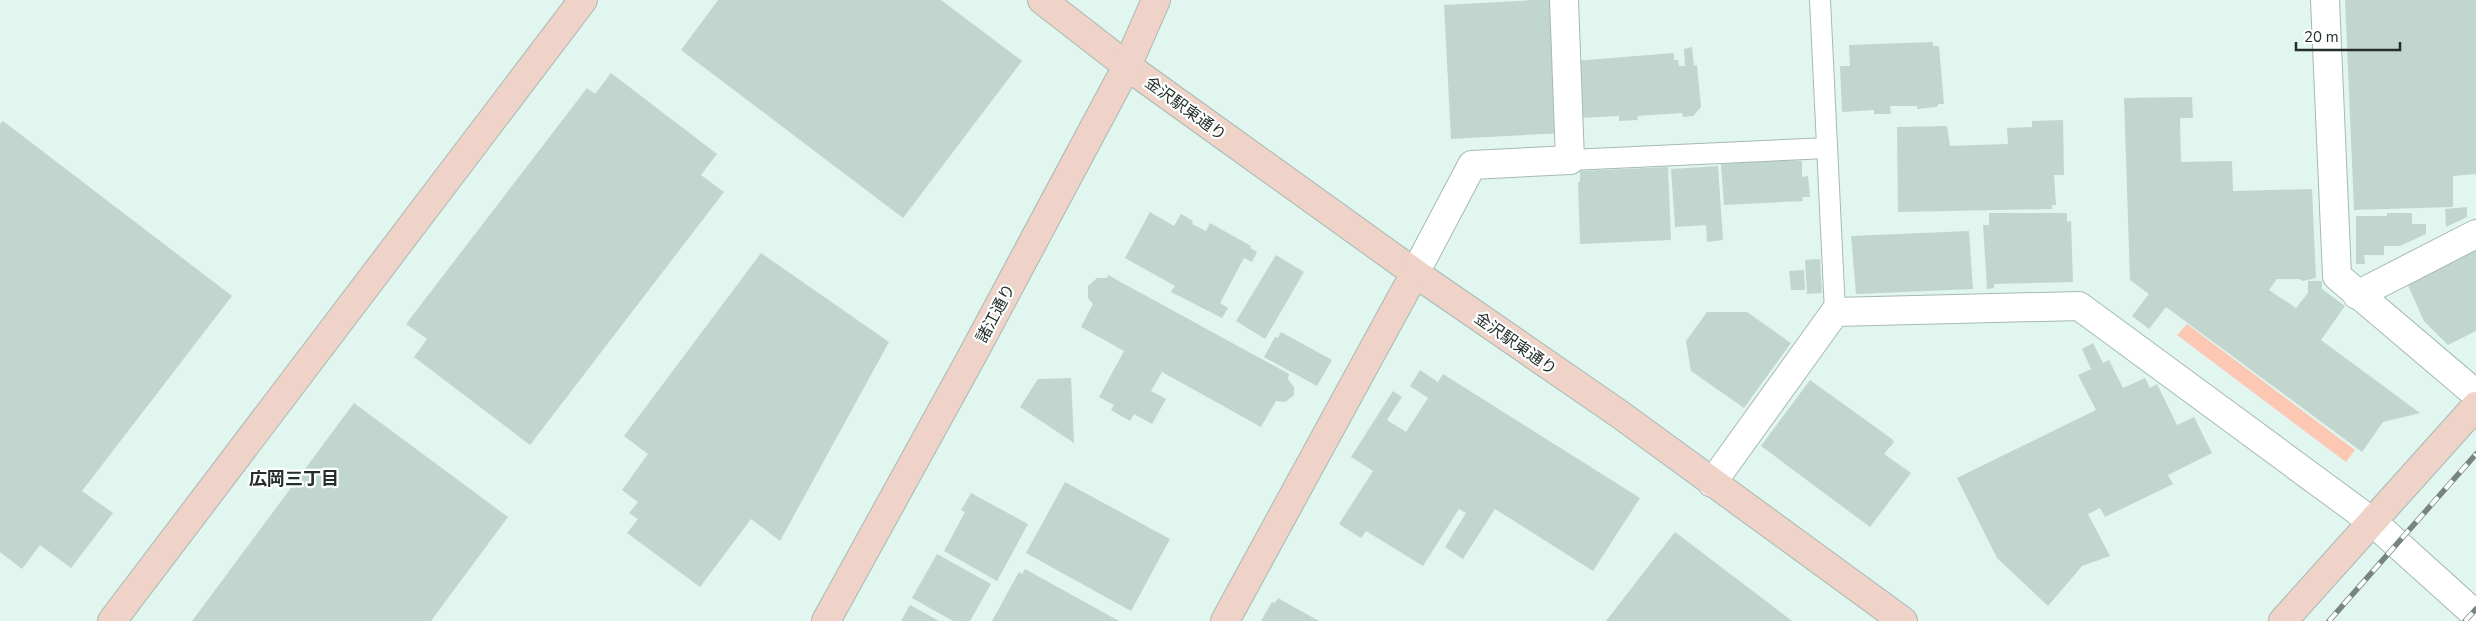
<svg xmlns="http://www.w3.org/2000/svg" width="2476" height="621" font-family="'Nunito Sans','Noto Sans JP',sans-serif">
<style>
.green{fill:#fcc7b3}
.building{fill:#c2d6d0}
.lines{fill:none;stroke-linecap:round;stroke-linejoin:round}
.lane-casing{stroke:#a6b9b3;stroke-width:22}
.street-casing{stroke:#a6b9b3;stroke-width:30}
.secondary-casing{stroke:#a6b9b3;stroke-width:30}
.lane{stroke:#fff;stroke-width:20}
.street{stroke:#fff;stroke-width:28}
.secondary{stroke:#efd3c8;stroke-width:28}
.rail-casing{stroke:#788481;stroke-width:5.5}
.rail{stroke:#fbfffe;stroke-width:4;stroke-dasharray:11;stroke-linecap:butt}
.labels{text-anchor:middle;stroke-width:4.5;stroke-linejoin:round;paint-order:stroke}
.street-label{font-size:16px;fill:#262d2b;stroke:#fbfffe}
.neighbourhood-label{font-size:18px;font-weight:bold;fill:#262d2b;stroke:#fbfffe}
</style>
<rect width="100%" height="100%" fill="#e2f6f0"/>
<!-- green -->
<polygon class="green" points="2187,324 2355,450 2346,462 2177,335"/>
<!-- building -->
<g class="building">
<polygon points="718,0 941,0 1022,61 903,218 681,50"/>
<polygon points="1534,0 1556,0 1563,133 1451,139 1444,5"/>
<polygon points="2345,0 2476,0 2476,174 2453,176 2453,207 2354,210"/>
<polygon points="1933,42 1933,46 1939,46 1944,104 1939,104 1936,107 1917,109 1917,106 1890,106 1891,114 1874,114 1874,110 1842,112 1840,66 1850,66 1849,45"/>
<polygon points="1692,47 1694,66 1697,65 1701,107 1693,116 1683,117 1682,113 1637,116 1638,120 1619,121 1619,116 1579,118 1574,61 1674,53 1674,60 1678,60 1679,66 1685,66 1684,49"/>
<polygon points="611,73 717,154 701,175 724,192 530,445 414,357 427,339 406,324 587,88 595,94"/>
<polygon points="2192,97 2193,118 2180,118 2181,162 2232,161 2233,191 2312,189 2316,278 2303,281 2299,279 2277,279 2269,290 2296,308 2308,293 2308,281 2322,281 2322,289 2345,306 2321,340 2420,413 2383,422 2362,452 2166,307 2149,329 2132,316 2149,294 2130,280 2124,98"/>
<polygon points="2063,120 2064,175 2054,175 2056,205 2052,205 2052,209 1898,212 1897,127 1947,126 1950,146 2008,144 2007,128 2032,127 2032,121"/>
<polygon points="3,121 232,296 82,491 113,513 71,568 40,545 22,569 0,552 0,124"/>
<polygon points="1778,160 1802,161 1802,177 1808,176 1810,197 1802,197 1803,201 1724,205 1721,164"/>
<polygon points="1718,166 1723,240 1707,242 1706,225 1675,227 1671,169"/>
<polygon points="1668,167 1671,240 1580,244 1578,182 1580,182 1580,171"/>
<polygon points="2467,207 2467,217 2446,227 2445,209"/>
<polygon points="1150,212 1174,226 1181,214 1193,221 1192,224 1206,231 1210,223 1251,246 1250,248 1257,252 1252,262 1244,258 1220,303 1228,308 1222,318 1171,292 1175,286 1125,258"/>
<polygon points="1989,213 2067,213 2067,222 2071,221 2073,282 1994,284 1994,288 1987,289 1983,225 1989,225"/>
<polygon points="2387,213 2412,213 2412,224 2426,224 2426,234 2400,246 2384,246 2384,255 2364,255 2365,264 2356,264 2356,216 2387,216"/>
<polygon points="1969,231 1973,289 1856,294 1851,236"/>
<polygon points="2476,250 2476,331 2448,345 2424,321 2407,283"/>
<polygon points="761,253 889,342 780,541 751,519 700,587 627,533 638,519 629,513 638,502 622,490 648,454 624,436"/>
<polygon points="1276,255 1304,272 1265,339 1236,321"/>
<polygon points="1820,259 1822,293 1807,294 1805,260"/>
<polygon points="1804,270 1805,290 1791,290 1789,271"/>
<polygon points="1108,275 1289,374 1288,379 1294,387 1294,395 1285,402 1276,401 1261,427 1162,372 1151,391 1166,399 1152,424 1134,414 1130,421 1111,410 1114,405 1099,397 1124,351 1081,327 1093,304 1088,298 1088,286 1097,278 1107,278"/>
<polygon points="1707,312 1747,312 1791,343 1744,408 1691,371 1686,341"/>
<polygon points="1281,332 1332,360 1317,386 1264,357 1275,337 1278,338"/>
<polygon points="2093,343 2103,363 2109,360 2123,388 2145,378 2150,388 2157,384 2177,425 2194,417 2212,453 2168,475 2173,484 2105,517 2100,508 2088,514 2110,556 2082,566 2048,606 1997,558 1957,478 2096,410 2078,375 2091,369 2082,349"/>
<polygon points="1420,370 1438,382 1443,374 1640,498 1593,571 1495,509 1463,559 1445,547 1466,513 1459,509 1423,566 1366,531 1361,538 1339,524 1373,471 1351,457 1393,391 1402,397 1387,420 1406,432 1428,398 1410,386"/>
<polygon points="1071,378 1074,443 1020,407 1038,379"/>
<polygon points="1810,380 1892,439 1894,442 1884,454 1911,473 1870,527 1761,446"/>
<polygon points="354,403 508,517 431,621 192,621"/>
<polygon points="1065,482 1170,539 1131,611 1026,553"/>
<polygon points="971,493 1028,524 997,581 944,551 965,512 961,510"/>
<polygon points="1675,532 1792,621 1606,621"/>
<polygon points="937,554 991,584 970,621 953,621 912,598"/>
<polygon points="1025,569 1119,621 992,621 1019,572 1022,574"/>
<polygon points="1278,598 1319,621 1261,621 1272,602 1275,603"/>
<polygon points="910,605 939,621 901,621"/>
</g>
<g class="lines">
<defs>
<g id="lane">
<polyline points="1820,0 1835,312"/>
<polyline points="1570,160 1827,148"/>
</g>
<g id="street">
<polyline points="2325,0 2337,276 2476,394"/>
<polyline points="1415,273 1472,165 1570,160 1564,0"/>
<polyline points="2357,295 2476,234"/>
<polyline points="1712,483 1835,312 2079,306 2374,523 2476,615"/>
</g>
<g id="secondary">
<polyline points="1042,0 1127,66 1415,273 1618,413 1903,621"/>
<polyline points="112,621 583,0"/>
<polyline points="826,621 972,356 1127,66 1156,0"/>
<polyline points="1225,621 1415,273"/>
<polyline points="2283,621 2476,406"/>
</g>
</defs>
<!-- lane casing -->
<use href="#lane" class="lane-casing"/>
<!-- street casing -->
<use href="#street" class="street-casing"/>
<!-- secondary casing -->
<use href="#secondary" class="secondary-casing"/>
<!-- lane -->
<use href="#lane" class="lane"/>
<!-- street -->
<use href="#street" class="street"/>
<!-- secondary -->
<use href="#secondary" class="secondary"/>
<defs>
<g id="rail">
<polyline points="2329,621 2476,454"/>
<polyline points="2465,621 2476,609"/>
</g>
</defs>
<!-- rail casing -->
<use href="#rail" class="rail-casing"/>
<!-- rail -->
<use href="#rail" class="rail"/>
</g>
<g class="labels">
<!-- street labels -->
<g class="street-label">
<text transform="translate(1186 108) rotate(36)" y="6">金沢駅東通り</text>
<text transform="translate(995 313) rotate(-62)" y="6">諸江通り</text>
<text transform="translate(1516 343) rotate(35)" y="6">金沢駅東通り</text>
</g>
<!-- neighbourhood labels -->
<g class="neighbourhood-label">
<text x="294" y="485">広岡三丁目</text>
</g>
</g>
<!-- scale -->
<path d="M2296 42v8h104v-8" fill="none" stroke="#262d2b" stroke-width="2.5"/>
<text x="2304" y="42" font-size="15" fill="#262d2b" stroke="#fbfffe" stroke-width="4" paint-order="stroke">20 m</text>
</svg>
